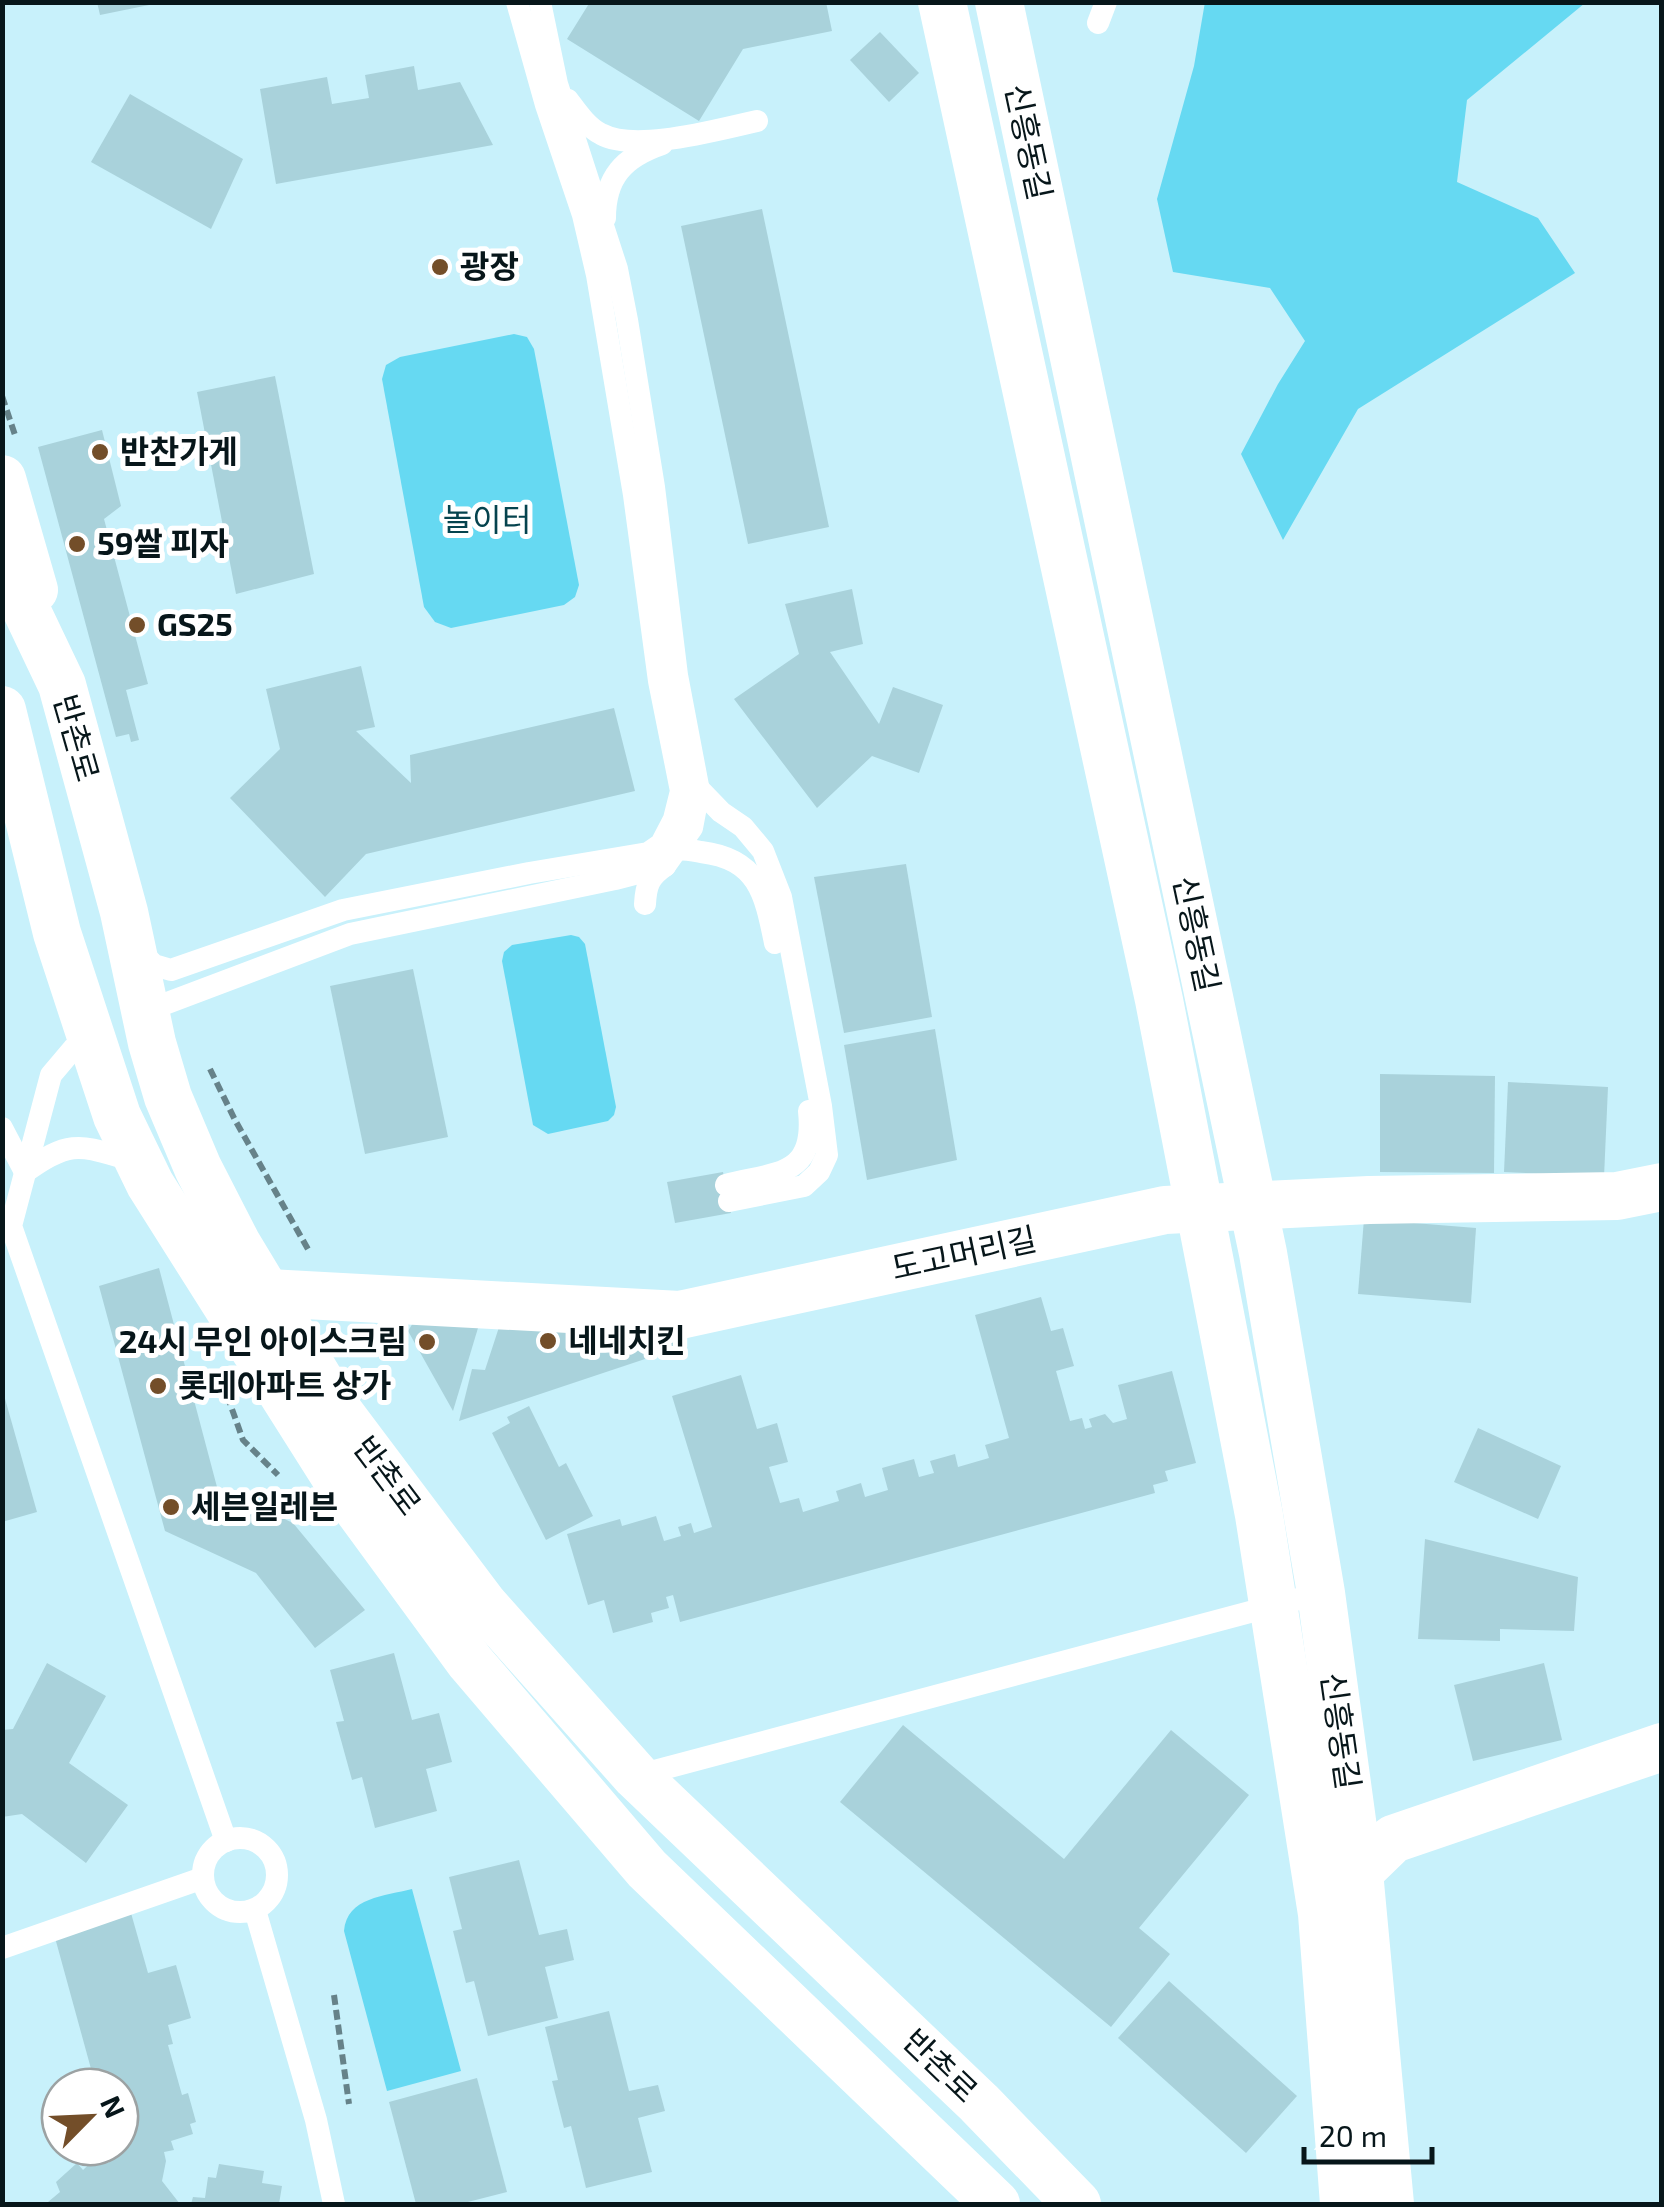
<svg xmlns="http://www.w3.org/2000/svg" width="1664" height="2207" font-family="'Exo 2','Noto Sans KR',sans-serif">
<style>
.green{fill:#66d9f2}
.building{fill:#a9d2db}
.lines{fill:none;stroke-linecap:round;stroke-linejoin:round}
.path{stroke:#668289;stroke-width:6;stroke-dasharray:10 5;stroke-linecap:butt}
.service{stroke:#fff;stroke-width:22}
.minor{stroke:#fff;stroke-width:48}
.poi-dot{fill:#734e29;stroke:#fff;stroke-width:4}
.labels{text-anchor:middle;stroke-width:10;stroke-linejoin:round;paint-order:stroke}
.street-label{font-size:32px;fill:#07161a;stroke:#fff}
.poi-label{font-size:32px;font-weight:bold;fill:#07161a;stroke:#fff;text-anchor:start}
.park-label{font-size:32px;fill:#05434e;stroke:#fff}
</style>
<rect width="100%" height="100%" fill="#c8f1fb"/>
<!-- green -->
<g class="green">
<polygon points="1205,2 1585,3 1467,100 1457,182 1538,218 1575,273 1358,409 1283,540 1241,454 1278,384 1305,341 1270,288 1173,272 1157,199 1194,66"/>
<polygon points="514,334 527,337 534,349 579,585 575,597 564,605 451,628 435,622 424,607 382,379 386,365 400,357"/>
<polygon points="571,935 579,937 585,944 616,1107 614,1115 608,1121 548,1134 533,1125 502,961 504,952 512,945"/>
<path d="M412,1889L461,2071L387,2091L344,1931C347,1897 385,1896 412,1889Z"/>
</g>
<!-- building -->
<g class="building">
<polygon points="97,2 154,2 154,4 100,15"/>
<polygon points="590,2 826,2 832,31 743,49 699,121 567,39"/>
<polygon points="880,32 919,73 889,102 850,60"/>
<polygon points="414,66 418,90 460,82 493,145 276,184 260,89 327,77 332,104 369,98 365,75"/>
<polygon points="130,94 243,159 211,229 91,162"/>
<polygon points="762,209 829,527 748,544 681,226"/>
<polygon points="275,376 314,574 236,594 197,392"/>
<polygon points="102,430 121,506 104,519 148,684 126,690 139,740 131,742 129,734 116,737 38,447"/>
<polygon points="852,589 863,644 830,652 879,724 893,687 943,705 919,773 872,756 817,808 734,699 799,654 785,604"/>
<polygon points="361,666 375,727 356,731 411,783 410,755 614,708 635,791 366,854 325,897 230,798 280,749 266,689"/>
<polygon points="906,864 932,1017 844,1033 814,877"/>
<polygon points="413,969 448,1137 365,1154 330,986"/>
<polygon points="935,1029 957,1160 867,1180 844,1045"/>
<polygon points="1380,1074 1495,1076 1494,1173 1380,1172"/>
<polygon points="1508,1082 1608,1087 1604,1177 1504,1172"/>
<polygon points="723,1172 731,1213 675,1223 667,1182"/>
<polygon points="1364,1219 1476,1228 1471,1303 1358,1294"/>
<polygon points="159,1268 217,1487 293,1523 365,1610 315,1648 256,1573 165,1531 99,1286"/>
<polygon points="1041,1297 1051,1331 1063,1328 1074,1366 1056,1371 1070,1421 1082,1418 1085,1429 1092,1427 1089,1419 1105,1414 1113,1423 1127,1419 1118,1385 1172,1371 1196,1463 1165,1471 1168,1481 1153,1485 1155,1493 680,1622 673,1595 666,1597 669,1608 651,1613 653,1622 613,1633 604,1600 588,1605 567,1534 620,1519 622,1526 656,1516 664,1541 681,1536 678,1527 691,1523 694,1533 712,1527 672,1396 741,1375 757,1429 777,1423 788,1462 769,1467 780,1503 799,1498 803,1512 839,1501 836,1491 861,1483 865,1497 888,1490 882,1468 914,1459 919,1477 934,1473 930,1461 955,1454 958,1467 989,1458 985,1445 1009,1438 975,1315"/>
<polygon points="421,1310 481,1318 453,1411 408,1331"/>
<polygon points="502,1318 679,1330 684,1346 459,1421 472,1369 485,1370"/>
<polygon points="2,1388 37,1512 2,1522"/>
<polygon points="529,1406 559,1467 566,1463 593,1516 546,1540 492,1433 510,1423 507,1417"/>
<polygon points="1478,1428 1561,1466 1538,1519 1454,1482"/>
<polygon points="1425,1539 1578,1577 1574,1631 1500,1629 1500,1641 1418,1639"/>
<polygon points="394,1653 412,1720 439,1713 452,1762 426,1769 437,1811 375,1828 362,1777 352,1780 336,1722 344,1721 330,1670"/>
<polygon points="47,1663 106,1696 69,1763 128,1805 86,1863 22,1814 2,1817 2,1730 13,1729"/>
<polygon points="1544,1663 1562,1740 1473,1761 1454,1685"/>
<polygon points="903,1725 1064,1859 1171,1730 1249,1795 1139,1928 1170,1954 1111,2027 840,1802"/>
<polygon points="519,1860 539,1935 567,1929 574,1960 545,1967 558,2018 488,2036 474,1981 466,1983 453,1931 462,1929 449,1877"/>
<polygon points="131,1913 148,1973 176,1965 191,2018 168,2025 173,2044 168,2045 182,2095 188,2093 196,2122 190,2124 193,2134 171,2141 174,2150 164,2152 166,2161 162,2181 180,2204 50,2204 48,2202 60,2192 56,2182 77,2163 83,2170 101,2153 108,2163 115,2156 113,2147 120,2147 120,2087 96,2087 54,1934"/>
<polygon points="1169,1981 1297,2096 1246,2153 1118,2038"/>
<polygon points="609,2011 629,2091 658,2085 665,2111 638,2118 652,2172 586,2188 571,2126 564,2128 552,2081 558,2080 545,2027"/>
<polygon points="477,2078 507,2192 460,2204 416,2204 389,2102"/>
<polygon points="219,2164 264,2171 262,2183 282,2186 279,2204 191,2204 193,2197 205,2198 208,2177 216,2178"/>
</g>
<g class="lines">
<!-- path -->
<g class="path">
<polyline points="2,396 16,438"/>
<polyline points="210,1069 235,1120 309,1251"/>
<polyline points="227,1395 243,1440 278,1475"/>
<polyline points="334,1995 349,2104"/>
</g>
<!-- service -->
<g class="service">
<polyline points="1098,23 1106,2"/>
<path d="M568,100C577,112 587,127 601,134C636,153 719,129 757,121"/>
<path d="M605,218C605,177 624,157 662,144"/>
<polyline points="693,783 721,812 743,827 763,851 781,897 821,1106 827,1155 819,1172 804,1186 729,1201"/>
<path d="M669,850C680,848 690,850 701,852C758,859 765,893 775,943"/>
<path d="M645,904C646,885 649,877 665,866"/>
<polyline points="139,950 154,965 171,970 343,910 529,873 648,853 661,844 674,819 681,791 659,681 634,495 597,275 583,215 546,105 517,2"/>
<polyline points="146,1011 350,934 615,879 665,866 692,828 699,791 677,675 654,487 627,320 617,269 557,84 540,2"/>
<polyline points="91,1036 73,1049 51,1075 11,1226 226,1841"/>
<path d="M2,1128L25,1172C74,1136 83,1147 138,1162"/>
<path d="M726,1185C776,1172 816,1177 809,1111"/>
<polyline points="636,1776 1321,1593"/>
<circle cx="240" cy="1875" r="37"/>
<polyline points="255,1910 316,2120 334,2204"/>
<polyline points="2,1948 203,1878"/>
</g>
<!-- minor -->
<g class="minor">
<polyline points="942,2 1159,1000 1259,1515 1322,1914 1344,2204"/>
<polyline points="999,2 1263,1253 1321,1593 1359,1872 1390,2204"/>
<polyline points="2,479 34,590"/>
<polyline points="2,559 62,685 124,912 152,1043 168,1097 198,1168 237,1244 338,1411 483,1604 636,1776 979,2103 1077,2204"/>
<polyline points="2,710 57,933 117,1116 150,1184 341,1486 470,1662 647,1869 996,2204"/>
<polyline points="268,1293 680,1315 1165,1210 1369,1200 1617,1196 1662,1187"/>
<polyline points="1359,1872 1393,1839 1662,1747"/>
</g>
</g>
<!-- markers -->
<g class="poi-dot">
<circle cx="440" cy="267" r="10"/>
<circle cx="100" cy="452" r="10"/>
<circle cx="77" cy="544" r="10"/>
<circle cx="137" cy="625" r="10"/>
<circle cx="548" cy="1341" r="10"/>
<circle cx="427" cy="1342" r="10"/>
<circle cx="158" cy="1386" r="10"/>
<circle cx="171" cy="1507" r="10"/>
</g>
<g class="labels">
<!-- street labels -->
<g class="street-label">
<text transform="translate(1028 142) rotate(78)" y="11">신흥동길</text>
<text transform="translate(76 738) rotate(74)" y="11">반촌로</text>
<text transform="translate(1196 934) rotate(78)" y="11">신흥동길</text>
<text transform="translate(964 1254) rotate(-12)" y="11">도고머리길</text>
<text transform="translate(387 1476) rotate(53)" y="11">반촌로</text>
<text transform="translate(1340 1731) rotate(82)" y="11">신흥동길</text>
<text transform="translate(940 2066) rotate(44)" y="11">반촌로</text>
</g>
<!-- poi labels -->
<g class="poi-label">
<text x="460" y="278">광장</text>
<text x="120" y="463">반찬가게</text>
<text x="97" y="555">59쌀 피자</text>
<text x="157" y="636">GS25</text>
<text x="568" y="1352">네네치킨</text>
<text x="407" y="1353" text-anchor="end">24시 무인 아이스크림</text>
<text x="178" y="1397">롯데아파트 상가</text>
<text x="191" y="1518">세븐일레븐</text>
</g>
<!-- park labels -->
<g class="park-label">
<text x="487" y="531">놀이터</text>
</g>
</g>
<!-- border -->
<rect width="1664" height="2207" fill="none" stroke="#07161a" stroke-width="10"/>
<!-- north arrow -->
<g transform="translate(90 2117) rotate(66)"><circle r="48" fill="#ffffff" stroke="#9ca2a3" stroke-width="2.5"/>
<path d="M0-8L18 38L0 25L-18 38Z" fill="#734e29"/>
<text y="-15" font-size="28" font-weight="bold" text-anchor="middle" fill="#07161a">N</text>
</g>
<!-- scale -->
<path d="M1304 2147v15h128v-15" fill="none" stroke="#07161a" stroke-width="5"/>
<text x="1319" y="2147" font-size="30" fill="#07161a" stroke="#ffffff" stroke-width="8" paint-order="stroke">20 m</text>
</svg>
